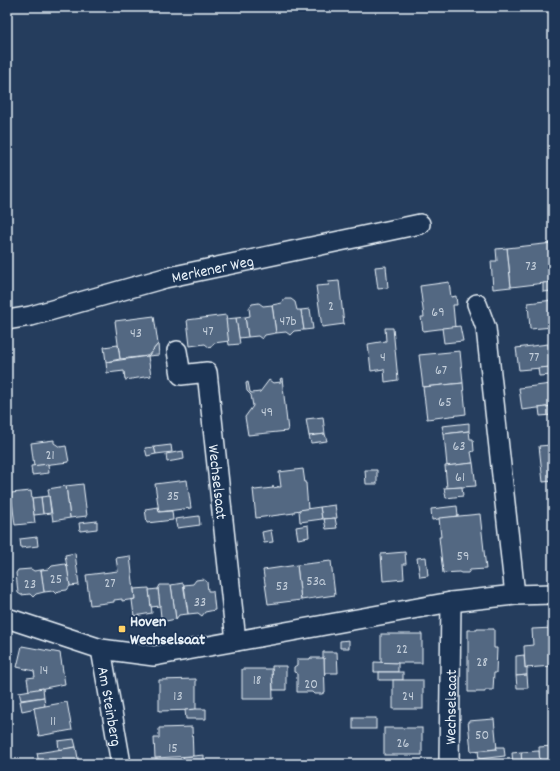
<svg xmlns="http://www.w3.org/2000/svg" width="560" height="771" font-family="Dekko,sans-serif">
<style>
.building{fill:#536782;stroke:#e8f1f8}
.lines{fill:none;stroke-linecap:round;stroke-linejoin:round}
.minor-casing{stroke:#e8f1f8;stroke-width:22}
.minor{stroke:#1d3557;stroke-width:19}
.poi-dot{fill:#ffd166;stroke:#1d3557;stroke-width:1.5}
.labels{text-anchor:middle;stroke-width:3.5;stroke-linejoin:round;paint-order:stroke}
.number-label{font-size:14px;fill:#c3ceda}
.street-label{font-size:16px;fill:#e8f1f8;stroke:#1d3557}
.poi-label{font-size:16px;font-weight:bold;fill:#e8f1f8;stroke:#1d3557;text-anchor:start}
</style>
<rect width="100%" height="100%" fill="#253d5d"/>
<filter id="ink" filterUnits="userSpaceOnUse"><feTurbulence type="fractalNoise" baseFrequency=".025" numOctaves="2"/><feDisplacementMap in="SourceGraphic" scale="8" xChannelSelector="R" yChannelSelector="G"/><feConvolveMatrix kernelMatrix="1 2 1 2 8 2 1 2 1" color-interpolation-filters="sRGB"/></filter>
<g filter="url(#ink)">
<!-- building -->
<g class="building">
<polygon points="553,243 553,282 511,287 507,248"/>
<polygon points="507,248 511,287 493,289 491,261 497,261 496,249"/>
<polygon points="386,266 388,288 378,289 375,267"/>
<polygon points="339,281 344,324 322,327 316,286 329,285 328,282"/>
<polygon points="449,282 451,297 456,296 457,305 453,305 455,327 423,331 421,317 424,317 420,286"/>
<polygon points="553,282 553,291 543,292 543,283"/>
<polygon points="285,299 291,299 295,302 297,310 301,310 304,330 294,331 290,335 286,332 276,333 272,305 282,303"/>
<polygon points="553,300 553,327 530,329 528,303"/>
<polygon points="259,303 263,306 272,305 276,333 265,335 262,339 258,336 248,337 245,317 250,316 249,308 252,304"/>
<polygon points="310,309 313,329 304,330 301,310"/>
<polygon points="226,315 229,341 214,343 210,348 205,344 190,346 187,320"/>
<polygon points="154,316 158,344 148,356 120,359 115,321"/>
<polygon points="245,317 248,337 239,338 236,318"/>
<polygon points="236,318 240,344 229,345 226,319"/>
<polygon points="460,326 463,341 444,343 442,328"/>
<polygon points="549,327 553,327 553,335 550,335"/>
<polygon points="385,328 393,328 398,380 385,382 384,369 371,371 368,344 386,341"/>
<polygon points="158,344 159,355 148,356"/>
<polygon points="548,344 551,367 519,370 516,348"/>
<polygon points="118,345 120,359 106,362 104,347"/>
<polygon points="460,351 463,383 423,387 419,355"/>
<polygon points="148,356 151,376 125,380 124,371 107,373 106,362"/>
<polygon points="551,365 553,365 553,375 539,376 538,368 551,367"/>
<polygon points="282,378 288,431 248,435 245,417 253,406 251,395 247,391 246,383 248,382 250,392 252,393 260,392 269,380 273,383 281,382 280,379"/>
<polygon points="463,383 466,414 427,419 423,387"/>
<polygon points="551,384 553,406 522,410 519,388"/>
<polygon points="553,406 553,415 540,416 539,408"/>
<polygon points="323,417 325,434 309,436 306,419"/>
<polygon points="469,423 469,431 444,434 442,426"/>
<polygon points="469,431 470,439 473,439 474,451 471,452 473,463 447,466 444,434"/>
<polygon points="325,434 327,441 311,443 309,436"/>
<polygon points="54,440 54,443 60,447 66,446 69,462 34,466 31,443"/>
<polygon points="551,443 553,443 553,481 543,482 539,446 551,445"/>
<polygon points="171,445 172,452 156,454 154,447"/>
<polygon points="154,447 156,454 147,456 145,448"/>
<polygon points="183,451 184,459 167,462 166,454"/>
<polygon points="473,463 476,486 447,488 445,466"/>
<polygon points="48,464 49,473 32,475 31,466"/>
<polygon points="303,469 305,483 306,483 308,509 294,511 294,513 256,518 253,489 254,489 255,490 273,488 273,486 273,488 278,487 278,486 278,487 281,487 279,472"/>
<polygon points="365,470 377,470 377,484 366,484"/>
<polygon points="187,480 191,508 159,512 155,484"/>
<polygon points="83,484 87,516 70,518 66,486"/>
<polygon points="66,486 70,518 53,521 48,489"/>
<polygon points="462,487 463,496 446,498 444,488"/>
<polygon points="31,491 35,523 15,525 11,493"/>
<polygon points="49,496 51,513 43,514 41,497"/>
<polygon points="41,497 43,514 34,515 32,498"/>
<polygon points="335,505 337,518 322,519 320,507"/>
<polygon points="457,506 458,516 432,520 431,509"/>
<polygon points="158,507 159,512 172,511 173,520 147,523 145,509"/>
<polygon points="320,507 322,519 300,522 299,510"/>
<polygon points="480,514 486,569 470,570 468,573 461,573 459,572 443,573 439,537 441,537 439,518"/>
<polygon points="199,516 200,525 177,528 175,519"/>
<polygon points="335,518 337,528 326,529 324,519"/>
<polygon points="97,521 97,529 80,531 79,523"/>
<polygon points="308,525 309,537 298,539 296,527"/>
<polygon points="271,530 273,542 264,543 262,532"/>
<polygon points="37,537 38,546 21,548 20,539"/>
<polygon points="405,552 406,564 403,564 404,579 383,581 381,554"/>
<polygon points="75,553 79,585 70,586 65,555"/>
<polygon points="130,556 135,599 122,601 122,599 114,600 114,602 90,605 86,575 118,571 116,558"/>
<polygon points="426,557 428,576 420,577 417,558"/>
<polygon points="331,561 335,595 301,600 297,565"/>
<polygon points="65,564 67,566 70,586 67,590 59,591 56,594 53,591 44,592 41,570 49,569 52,566"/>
<polygon points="297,565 301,600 268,604 263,570"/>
<polygon points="31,569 34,571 41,570 44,592 36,594 33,597 30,594 21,595 18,593 16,573 18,570"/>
<polygon points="203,579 207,582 208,591 213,591 215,610 205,612 202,616 198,613 188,614 184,585 193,584 196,580"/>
<polygon points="183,583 188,614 179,615 176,619 171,585"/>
<polygon points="160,585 171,585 176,619 166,621 161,617 158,589"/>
<polygon points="149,588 152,613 134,616 132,600 135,599 134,589"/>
<polygon points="158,589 160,606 151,607 149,590"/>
<polygon points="553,628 553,666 525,668 524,646 533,645 532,629"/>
<polygon points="477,629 494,629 494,648 497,648 496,673 494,673 493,690 485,690 485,692 468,692 468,630 477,630"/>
<rect x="381" y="634" width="41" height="29"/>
<polygon points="349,640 349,648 340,648 340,641"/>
<polygon points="22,646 60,653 65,684 29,691 27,678 35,677 34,671 17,667"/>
<polygon points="323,652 337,652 338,673 324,673 324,658 323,658"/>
<polygon points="524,655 525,668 527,667 527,675 516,676 516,656"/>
<polygon points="310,658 324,658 325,692 322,694 314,694 312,692 297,692 297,673 294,672 294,667 297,665 297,659 310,659"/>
<polygon points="374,662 398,663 398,672 374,672"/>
<polygon points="272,666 286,666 286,690 273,690"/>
<polygon points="242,669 272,669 273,699 242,699"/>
<rect x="379" y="672" width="24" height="8"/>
<polygon points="527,675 528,688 517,688 516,676"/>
<polygon points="196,679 196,710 159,711 159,680"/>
<rect x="393" y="680" width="30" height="29"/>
<polygon points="43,688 44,697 21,700 19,692"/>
<polygon points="44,697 45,706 22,711 20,701"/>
<polygon points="67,702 72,730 39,736 34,708"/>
<polygon points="196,709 206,709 206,719 186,719 185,710"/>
<rect x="353" y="718" width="23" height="11"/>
<polygon points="494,719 497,749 471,751 468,721"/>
<polygon points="192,727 193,756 155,758 154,738 159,738 159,728"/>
<rect x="384" y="728" width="38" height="27"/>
<polygon points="74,739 76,747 59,750 58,741"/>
<polygon points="553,746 553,764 540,764 539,747"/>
<polygon points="76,747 79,764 39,764 37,753"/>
<polygon points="496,747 504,747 505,756 479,759 478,751 497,749"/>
<polygon points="539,751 540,764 522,764 521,752"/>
<polygon points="521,752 522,764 513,764 512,753"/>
<polygon points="204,755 204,764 184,764 183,757"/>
</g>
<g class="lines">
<defs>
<g id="minor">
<polyline points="477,304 486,328 515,595"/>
<path id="s1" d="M7,320L31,316L165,278L420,224"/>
<path id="s2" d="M177,351L181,375L207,372L236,641"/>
<polyline points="7,618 101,649 154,656 451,602 515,595 553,594"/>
<path id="s3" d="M101,649L121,764"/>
<path id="s4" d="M449,764L451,602"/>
</g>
</defs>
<!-- minor casing -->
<use href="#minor" class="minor-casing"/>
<!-- minor -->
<use href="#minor" class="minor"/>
</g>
</g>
<!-- markers -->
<rect class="poi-dot" x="118" y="625" width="8" height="8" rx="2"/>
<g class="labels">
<!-- number labels -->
<g class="number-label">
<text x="531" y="270">73</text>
<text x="331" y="310">2</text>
<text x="438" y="316">69</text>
<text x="288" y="325">47b</text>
<text x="208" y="335">47</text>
<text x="136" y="337">43</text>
<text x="383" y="361">4</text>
<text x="534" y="361">77</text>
<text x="441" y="374">67</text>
<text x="445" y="406">65</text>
<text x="267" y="416">49</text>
<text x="459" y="450">63</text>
<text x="50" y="459">21</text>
<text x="460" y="481">61</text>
<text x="173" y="500">35</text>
<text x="463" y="560">59</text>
<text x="56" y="583">25</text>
<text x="316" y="585">53a</text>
<text x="110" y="587">27</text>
<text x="30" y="588">23</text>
<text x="282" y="590">53</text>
<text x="200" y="606">33</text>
<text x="402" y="653">22</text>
<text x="482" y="666">28</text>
<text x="44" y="674">14</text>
<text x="257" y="684">18</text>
<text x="311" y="688">20</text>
<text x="178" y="700">13</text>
<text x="408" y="700">24</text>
<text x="53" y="725">11</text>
<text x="482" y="739">50</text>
<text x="403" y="747">26</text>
<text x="173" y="752">15</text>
</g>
<!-- street labels -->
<g class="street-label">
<text dy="6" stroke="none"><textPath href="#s1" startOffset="212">Merkener Weg</textPath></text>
<text dy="6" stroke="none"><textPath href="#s2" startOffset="161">Wechselsaat</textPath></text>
<text dy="6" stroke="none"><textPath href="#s3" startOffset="58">Am Steinberg</textPath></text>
<text dy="6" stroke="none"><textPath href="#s4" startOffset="57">Wechselsaat</textPath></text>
</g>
<!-- poi labels -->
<g class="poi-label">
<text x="130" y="626">Hoven<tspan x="130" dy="18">Wechselsaat</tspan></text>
</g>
</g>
<!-- margin -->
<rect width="560" height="771" fill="none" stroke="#1d3557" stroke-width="24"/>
<rect x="12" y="12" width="536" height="747" fill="none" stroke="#e8f1f8" stroke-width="1.5" filter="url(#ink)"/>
</svg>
